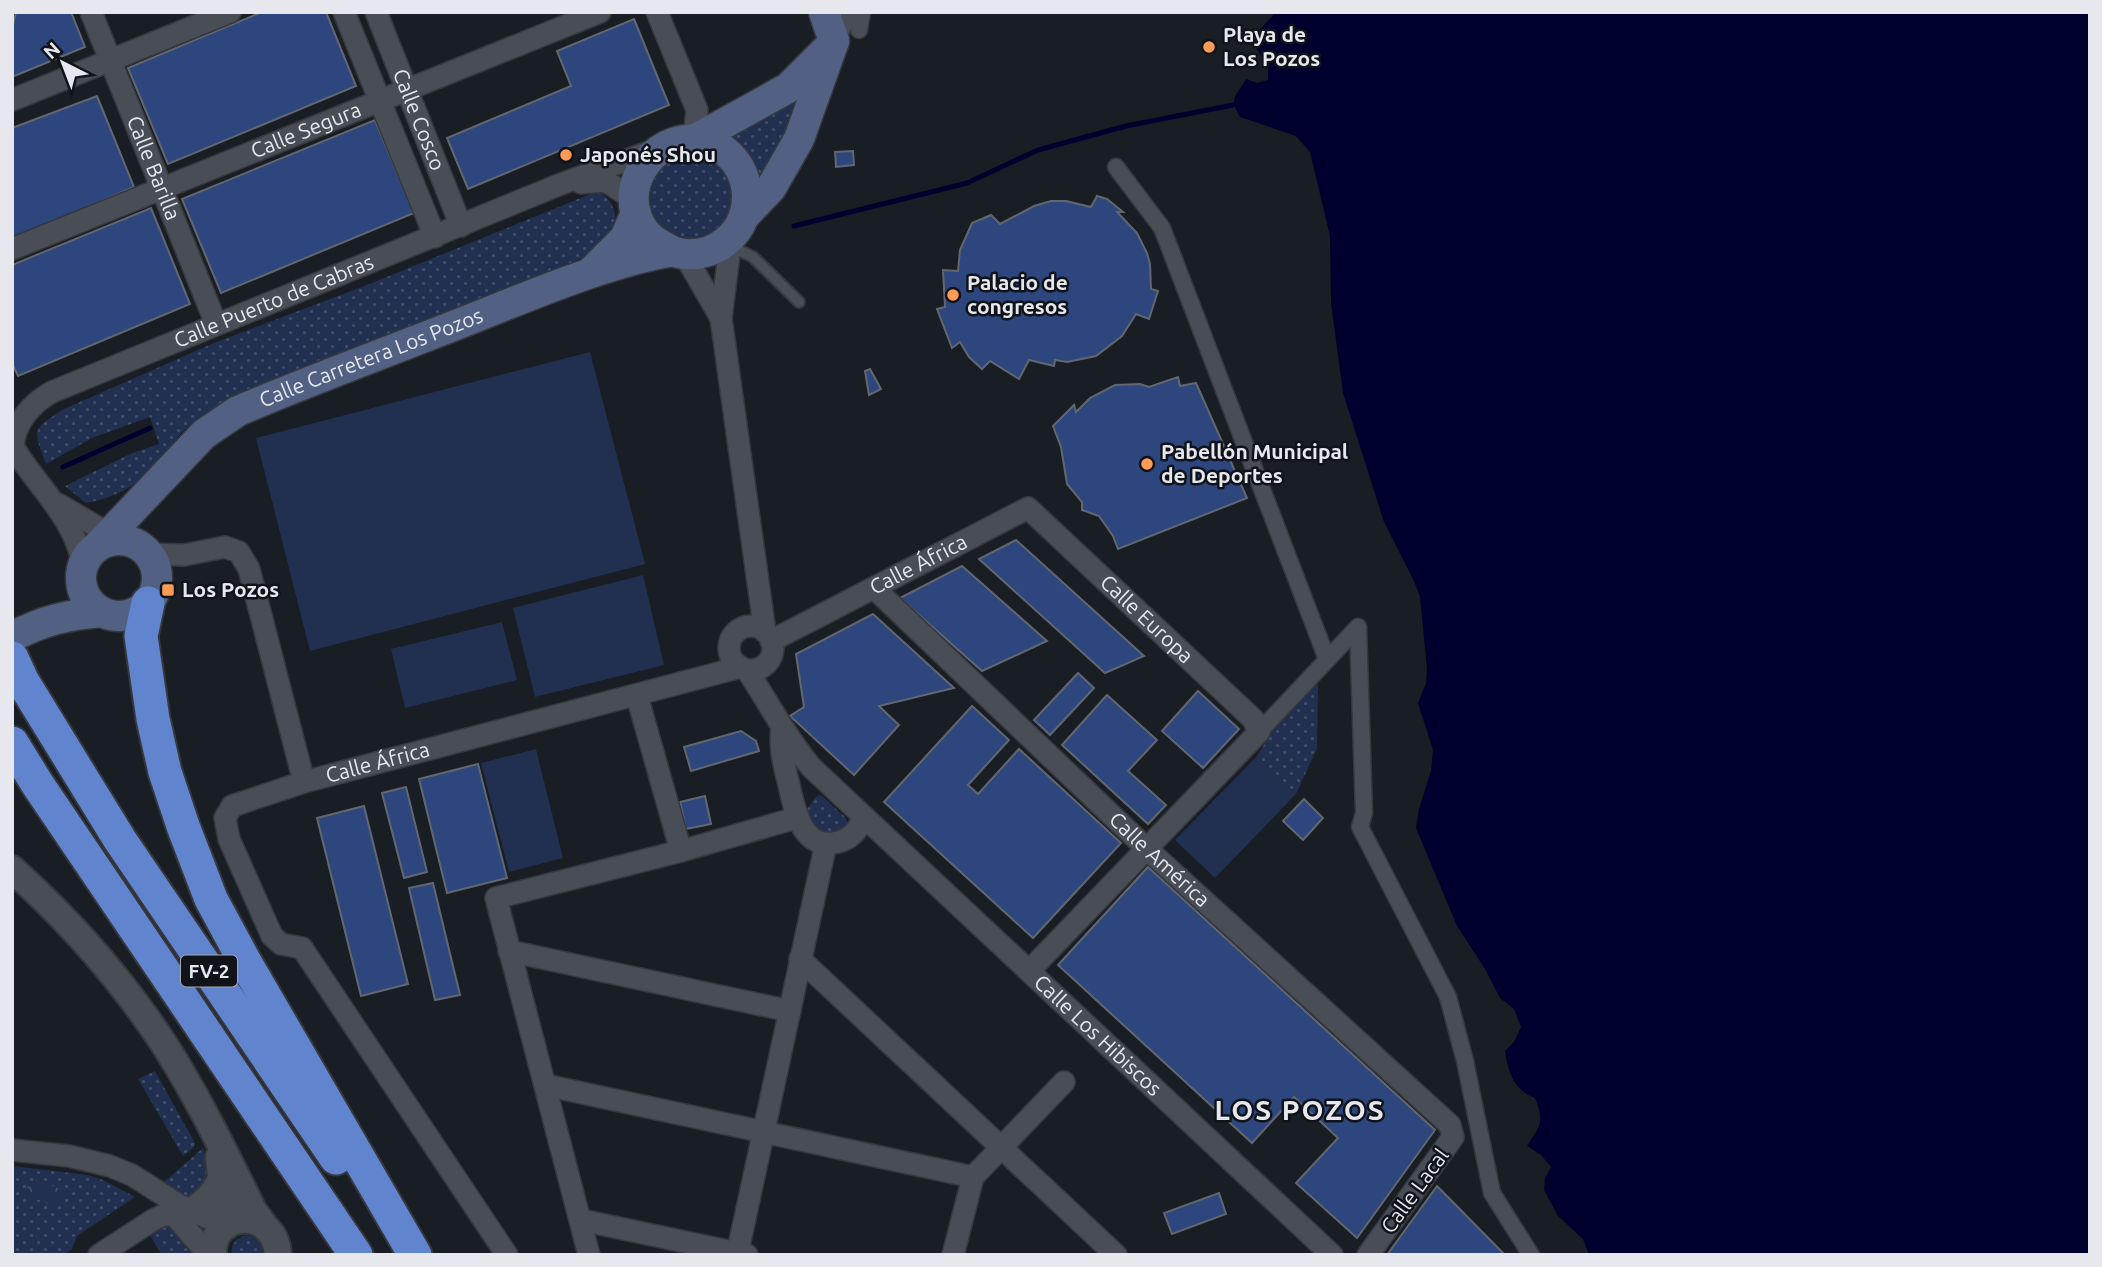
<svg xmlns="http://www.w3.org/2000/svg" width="2102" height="1267" font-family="Ubuntu,sans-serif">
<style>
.green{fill:url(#green-dots)}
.forest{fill:url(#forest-crowns)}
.pitch{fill:#213051}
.water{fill:#00002f}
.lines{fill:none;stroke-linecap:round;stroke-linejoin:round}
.stream{stroke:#00002f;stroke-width:5}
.building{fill:#2d467e;stroke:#62676f;stroke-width:2}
.service-casing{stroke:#36383e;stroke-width:14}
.pedestrian-casing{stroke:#36383e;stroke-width:19}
.minor-casing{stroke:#36383e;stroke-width:24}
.tertiary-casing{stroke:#36383e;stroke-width:30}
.secondary-casing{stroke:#36383e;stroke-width:33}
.trunk-casing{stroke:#36383e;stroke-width:37}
.service{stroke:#494d56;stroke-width:10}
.pedestrian{stroke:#494d56;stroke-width:16}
.minor{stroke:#494d56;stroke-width:21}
.tertiary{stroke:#494d56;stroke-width:26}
.secondary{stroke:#526183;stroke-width:30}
.trunk{stroke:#6184ce;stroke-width:33}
.poi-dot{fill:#fe9c57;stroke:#10131a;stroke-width:2.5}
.labels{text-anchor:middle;stroke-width:5;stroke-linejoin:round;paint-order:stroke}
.shield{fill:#10131a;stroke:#a6a8ae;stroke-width:2}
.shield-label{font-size:19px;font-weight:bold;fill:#e6e8ee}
.poi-label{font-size:21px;font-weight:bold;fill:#e6e8ee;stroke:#10131a;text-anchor:start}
.street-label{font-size:21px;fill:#e6e8ee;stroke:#10131a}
.district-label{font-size:28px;font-weight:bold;letter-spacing:2px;fill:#e6e8ee;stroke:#10131a}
</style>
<defs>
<pattern id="green-dots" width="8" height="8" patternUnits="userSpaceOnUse" patternTransform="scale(1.75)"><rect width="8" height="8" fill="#213051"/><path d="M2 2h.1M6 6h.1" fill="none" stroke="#414e6a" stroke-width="1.8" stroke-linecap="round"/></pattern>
<pattern id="forest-crowns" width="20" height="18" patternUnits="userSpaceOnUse" patternTransform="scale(1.75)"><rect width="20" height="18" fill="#213051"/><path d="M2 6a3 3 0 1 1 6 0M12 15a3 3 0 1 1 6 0" fill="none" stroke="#414e6a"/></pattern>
</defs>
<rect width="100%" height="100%" fill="#191d24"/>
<!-- green -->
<g class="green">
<path d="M806,93L786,130L773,167L761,186C754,159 741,150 720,134Z"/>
<circle cx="692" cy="198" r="42"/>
<path d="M598,191C621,206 621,230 600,248C594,253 583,257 575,261L249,390C226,402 202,413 184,430C175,439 168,451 160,460C138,485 118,497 86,503L65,486L130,454L159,444L150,417L92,438L46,464C32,427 32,430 64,409L214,343L367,285Z"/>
<polygon points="1318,683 1317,748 1296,794 1257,756 1272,732"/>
<polygon points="819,795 822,796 846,818 848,826 840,832 823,834 811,825 806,811 814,799"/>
<polygon points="155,1071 195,1143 194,1147 183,1156 138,1079"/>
<polygon points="203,1148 210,1180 191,1198 177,1194 164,1182"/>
<polygon points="12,1166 88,1175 103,1180 135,1197 77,1236 72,1249 64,1255 12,1255"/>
<polygon points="169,1224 195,1255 162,1255 148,1232"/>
<path d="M246,1235C257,1236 264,1243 262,1255H232C230,1244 236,1238 246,1235Z"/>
</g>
<!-- forest -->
<polygon class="forest" points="37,1180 61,1189 64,1201 48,1204 41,1200 32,1200 26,1190 29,1183"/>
<!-- pitch -->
<g class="pitch">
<polygon points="590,352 645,564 310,651 256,438"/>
<polygon points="643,575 664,665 535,697 513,608"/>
<polygon points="502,622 517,680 405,708 391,649"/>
<polygon points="536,749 563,858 509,872 481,763"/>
<polygon points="1257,756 1296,794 1215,878 1175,840"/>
</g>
<!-- water -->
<path class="water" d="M1276,12H2090V1255H1589L1583,1239L1558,1216L1544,1190L1545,1178L1551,1167L1541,1155L1527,1146C1540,1125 1545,1123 1535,1098C1514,1091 1508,1072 1505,1051L1514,1042L1521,1027L1514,1009L1500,998L1485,969L1457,926L1416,828L1419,809L1431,771L1433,750L1418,703L1426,683L1427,669L1420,597L1414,581L1384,522L1343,393L1331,303L1330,236L1310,152L1296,136L1240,117C1228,97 1236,97 1246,79L1257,83L1268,80V68L1251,39Z"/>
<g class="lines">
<!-- stream -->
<g class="stream">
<polyline points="794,226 967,183 1038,150 1126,126 1233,105"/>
<polyline points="63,467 150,428"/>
</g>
</g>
<!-- building -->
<g class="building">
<polygon points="16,12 71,12 85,47 12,77 12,29"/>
<polygon points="262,12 326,12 356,86 168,164 128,68"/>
<polygon points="634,19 669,105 468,189 447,138 571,86 557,51"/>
<polygon points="97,96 134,187 12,240 12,128"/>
<polygon points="375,120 414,213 221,293 182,199"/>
<polygon points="853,151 854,165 836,167 835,152"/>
<polygon points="1097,196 1107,199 1123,212 1117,212 1137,233 1147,253 1150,264 1151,289 1158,291 1149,319 1136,314 1122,336 1096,356 1067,362 1055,360 1054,366 1029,360 1019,379 990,361 982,369 969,357 960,342 952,348 937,309 945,307 943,270 958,271 960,250 972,223 991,215 1000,224 1034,206 1051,201 1066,201 1091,207"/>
<polygon points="151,208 190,304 18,376 12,363 12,265"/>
<polygon points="870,369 881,389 869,395 865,371"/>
<polygon points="1178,377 1180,386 1196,383 1247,498 1118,549 1113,536 1099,516 1082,510 1082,502 1067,484 1061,447 1053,426 1074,405 1076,412 1090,398 1115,385 1140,384 1149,387"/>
<polygon points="1016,540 1144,656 1105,673 979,559"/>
<polygon points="962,566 1047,641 982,671 900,598"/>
<polygon points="873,614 954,688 879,706 899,725 854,775 790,716 804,707 796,654"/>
<polygon points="1078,673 1094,688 1050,735 1034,720"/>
<polygon points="1198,691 1239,729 1203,768 1162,731"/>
<polygon points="1107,695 1157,740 1128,771 1166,805 1148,824 1062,745"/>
<polygon points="972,706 1009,740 968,785 978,794 1019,749 1121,843 1033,938 884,802"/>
<polygon points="741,731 756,741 759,751 691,771 684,747"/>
<polygon points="478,764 507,878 447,893 419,779"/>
<polygon points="406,787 427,872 404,878 382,793"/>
<polygon points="705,796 711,824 686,829 680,802"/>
<polygon points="1304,799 1323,818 1303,840 1283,821"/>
<polygon points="364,806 408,984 361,996 317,818"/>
<polygon points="1148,867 1435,1130 1357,1238 1296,1183 1338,1138 1294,1097 1252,1143 1058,965"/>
<polygon points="433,883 460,995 435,1000 409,888"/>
<polygon points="1437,1186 1505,1255 1387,1255"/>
<polygon points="1219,1193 1226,1214 1172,1234 1164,1213"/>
</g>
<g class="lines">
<defs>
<polyline id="service" points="730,246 753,257 799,302"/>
<g id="pedestrian">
<polyline points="859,30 862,12"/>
<polyline points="1116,167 1162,228 1327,659"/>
<polyline points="1358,627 1364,813 1360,827 1448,997 1465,1061 1492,1193 1531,1255"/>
<polyline points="1259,732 1358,627"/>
</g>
<g id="minor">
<path id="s1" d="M91,12L216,324"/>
<polyline points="344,12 435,237"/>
<path id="s2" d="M376,12L461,226"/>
<polyline points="657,12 697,110 694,140"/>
<polyline points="834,41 847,12"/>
<polyline points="12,100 230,12"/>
<polyline points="581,183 605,181 634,199"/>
<polyline points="736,231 730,246 721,318 765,632"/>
<path id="s3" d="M12,249L600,12"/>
<polyline points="684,254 721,318"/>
<path d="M12,445C37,487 75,517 83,566"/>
<path id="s4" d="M13,447C14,423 32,403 52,392L561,184L657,149"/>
<polyline points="58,504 104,531 127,541"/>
<polyline points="148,554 184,555 225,547 239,552 249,569 304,782"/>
<path id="s5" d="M874,588L1146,848L1450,1125L1453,1137L1368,1255"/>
<circle cx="751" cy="648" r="22"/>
<path id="s6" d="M771,641L1028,508L1253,719L1259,732L1029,971"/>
<path id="s7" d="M747,670C768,702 786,737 811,767L1332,1255"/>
<polyline points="637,696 681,851"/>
<path d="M782,727C779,747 784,765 789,785C795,811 802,851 838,842C852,839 859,829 864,817"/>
<polyline points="509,951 790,1011"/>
<polyline points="800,959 1116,1255"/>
<polyline points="545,1085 973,1177"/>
<polyline points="12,1150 69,1156 110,1166 132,1175 179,1205 226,1226"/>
<polyline points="581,1220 747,1255"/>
<polyline points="99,1255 153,1220 166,1214 175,1216 209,1255"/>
<path id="s8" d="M507,1255L302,948L281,944L272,936L229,839L225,818L232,806L304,782L741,667"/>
<polyline points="589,1255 496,898 681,851 796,818"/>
<polyline points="737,1255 826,843"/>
<polyline points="953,1255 973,1177 1064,1082"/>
</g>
<g id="tertiary">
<path d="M12,869C69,920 120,978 162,1041C197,1095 225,1153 253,1210L264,1225"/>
<polyline points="219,1157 226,1226"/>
<path d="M192,1211C207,1201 215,1193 222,1176"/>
<path d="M213,1255C211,1210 275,1206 278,1255"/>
</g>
<g id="secondary">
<polyline points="824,12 834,41"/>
<polyline points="694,140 788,88 827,49"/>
<polyline points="745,215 771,188 799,139 834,41"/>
<polyline points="590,273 625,238 636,213"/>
<circle cx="119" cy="578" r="38"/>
<path id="s9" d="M97,547L204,434L238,411C301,384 366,360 430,335C483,315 535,292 588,274C609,267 648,255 670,252C675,251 680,254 685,254C699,255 714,251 725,242C760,216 752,158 710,143C660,125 613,184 643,229C650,240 661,245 672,251"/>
<path d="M12,637C44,620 67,615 102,612"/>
</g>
<g id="trunk">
<polyline points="148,603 141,636 153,719 165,772 183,826 211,899 245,962 415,1255"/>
<polyline points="12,658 23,682 120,840 336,1158"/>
<polyline points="12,743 38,785 356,1255"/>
</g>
</defs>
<!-- service casing -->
<use href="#service" class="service-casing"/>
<!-- pedestrian casing -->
<use href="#pedestrian" class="pedestrian-casing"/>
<!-- minor casing -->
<use href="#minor" class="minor-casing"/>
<!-- tertiary casing -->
<use href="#tertiary" class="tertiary-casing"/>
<!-- secondary casing -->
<use href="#secondary" class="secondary-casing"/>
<!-- trunk casing -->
<use href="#trunk" class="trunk-casing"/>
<!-- service -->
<use href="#service" class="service"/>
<!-- pedestrian -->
<use href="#pedestrian" class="pedestrian"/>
<!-- minor -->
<use href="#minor" class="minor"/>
<!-- tertiary -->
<use href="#tertiary" class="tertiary"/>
<!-- secondary -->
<use href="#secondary" class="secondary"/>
<!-- trunk -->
<use href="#trunk" class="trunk"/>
</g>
<!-- markers -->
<g class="poi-dot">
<circle cx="1209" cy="47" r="7"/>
<circle cx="566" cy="155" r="7"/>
<circle cx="953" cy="295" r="7"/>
<circle cx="1147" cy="464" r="7"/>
<rect x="161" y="583" width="14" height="14" rx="3.5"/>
</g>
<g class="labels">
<!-- shield labels -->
<rect class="shield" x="181" y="955.5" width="56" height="31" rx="5"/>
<g class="shield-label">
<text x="209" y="978">FV-2</text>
</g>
<!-- poi labels -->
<g class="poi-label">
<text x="1223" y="42">Playa de<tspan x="1223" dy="24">Los Pozos</tspan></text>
<text x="580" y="162">Japonés Shou</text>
<text x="967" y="290">Palacio de<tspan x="967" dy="24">congresos</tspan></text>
<text x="1161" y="459">Pabellón Municipal<tspan x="1161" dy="24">de Deportes</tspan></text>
<text x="182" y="597">Los Pozos</text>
</g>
<!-- street labels -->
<g class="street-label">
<text dy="7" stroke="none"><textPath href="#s2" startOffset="116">Calle Cosco</textPath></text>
<text dy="7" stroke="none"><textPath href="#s3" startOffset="317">Calle Segura</textPath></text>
<text dy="7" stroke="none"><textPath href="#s1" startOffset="168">Calle Barilla</textPath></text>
<text dy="7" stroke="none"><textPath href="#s4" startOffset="310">Calle Puerto de Cabras</textPath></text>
<text dy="7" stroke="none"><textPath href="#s9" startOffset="340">Calle Carretera Los Pozos</textPath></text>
<text dy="7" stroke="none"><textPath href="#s6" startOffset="166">Calle África</textPath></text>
<text dy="7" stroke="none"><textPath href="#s6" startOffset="452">Calle Europa</textPath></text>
<text dy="7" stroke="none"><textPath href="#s8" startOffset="696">Calle África</textPath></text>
<text dy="7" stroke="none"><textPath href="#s5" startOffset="394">Calle América</textPath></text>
<text dy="7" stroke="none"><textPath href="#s7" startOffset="509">Calle Los Hibiscos</textPath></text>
<text transform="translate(1415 1191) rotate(-54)" y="7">Calle Lacal</text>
</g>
<!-- district labels -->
<g class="district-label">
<text x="1300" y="1120">LOS POZOS</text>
</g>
</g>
<!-- border -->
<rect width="2102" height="1267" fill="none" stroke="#e6e8ee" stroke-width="28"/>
<!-- north arrow -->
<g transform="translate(63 63) rotate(318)" stroke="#10131a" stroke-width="5" paint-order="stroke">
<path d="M0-5L12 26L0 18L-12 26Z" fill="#e6e8ee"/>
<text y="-10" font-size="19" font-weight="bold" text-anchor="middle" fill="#e6e8ee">N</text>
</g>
</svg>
